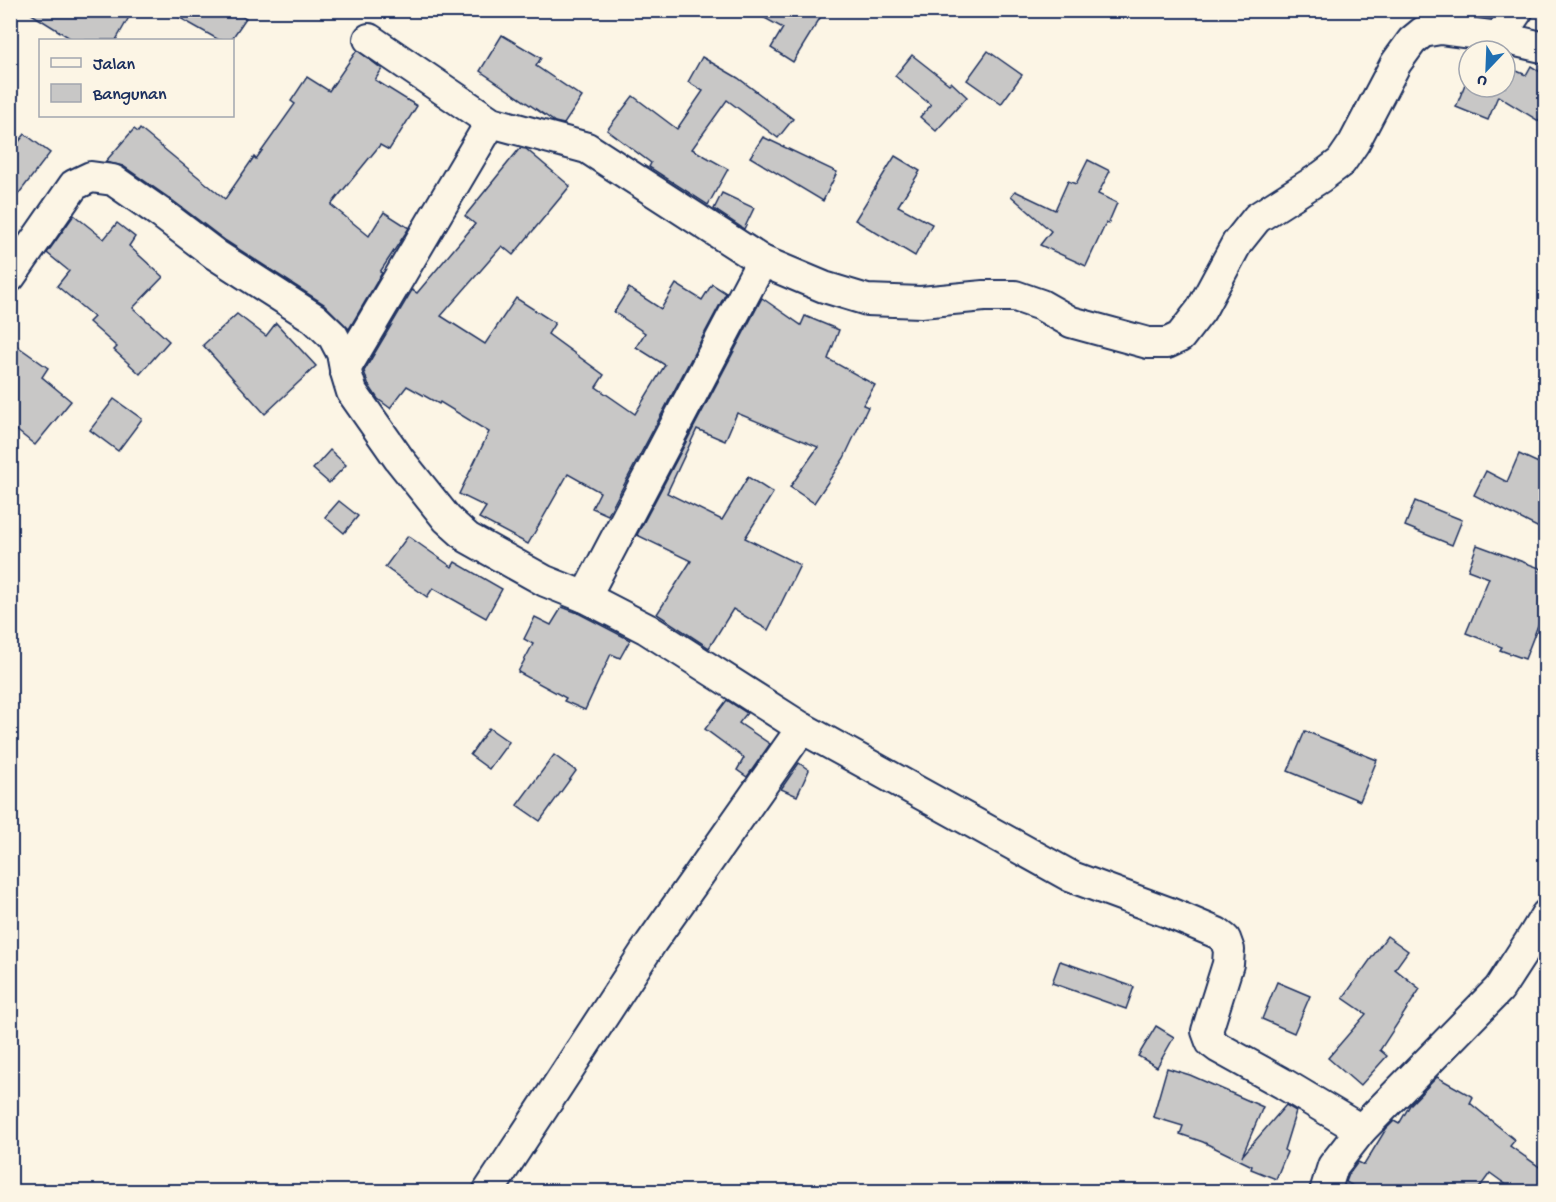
<svg xmlns="http://www.w3.org/2000/svg" width="1556" height="1202" font-family="'Gochi Hand',sans-serif">
<style>
.building{fill:#c8c7c6;stroke:#1b2f5e;stroke-width:1.5}
.lines{fill:none;stroke-linecap:round;stroke-linejoin:round}
.minor-casing{stroke:#1b2f5e;stroke-width:34}
.minor{stroke:#fcf5e5;stroke-width:30}
</style>
<rect width="100%" height="100%" fill="#fcf5e5"/>
<filter id="ink" filterUnits="userSpaceOnUse"><feTurbulence type="fractalNoise" baseFrequency=".0167" numOctaves="2"/><feDisplacementMap in="SourceGraphic" scale="12" xChannelSelector="R" yChannelSelector="G"/><feConvolveMatrix kernelMatrix="1 2 1 2 8 2 1 2 1" color-interpolation-filters="sRGB"/></filter>
<g filter="url(#ink)">
<!-- building -->
<g class="building">
<polygon points="25,10 133,10 116,40 73,40"/>
<polygon points="166,10 232,10 246,18 231,40 219,40"/>
<polygon points="750,10 825,10 793,62 771,48 783,28"/>
<polygon points="502,35 541,58 536,66 582,97 564,124 555,122 480,71"/>
<polygon points="357,50 382,69 375,80 417,106 389,150 380,145 331,205 369,236 384,212 409,228 380,272 382,273 349,329 324,304 226,241 172,200 123,166 105,162 134,129 138,132 140,129 225,199 254,157 256,159 295,104 291,101 307,77 329,91"/>
<polygon points="988,51 1022,75 1001,104 967,80"/>
<polygon points="912,55 949,84 951,82 967,97 936,131 920,117 931,105 895,76"/>
<polygon points="702,57 738,78 793,119 778,138 727,100 692,149 728,169 708,205 649,167 651,163 607,130 633,96 677,129 703,91 688,82"/>
<polygon points="1505,66 1526,75 1531,66 1545,75 1545,125 1498,96 1488,120 1456,107 1469,74 1469,87 1505,87"/>
<polygon points="25,134 50,153 10,205 10,153"/>
<polygon points="763,137 837,172 823,201 750,157"/>
<polygon points="520,148 526,149 570,186 513,255 502,246 441,316 485,344 516,298 555,323 548,334 604,375 596,387 635,414 665,365 636,347 645,333 614,312 629,288 661,309 676,284 702,300 712,284 726,293 608,515 592,508 600,492 568,474 528,544 479,518 486,507 459,494 489,432 440,402 439,404 407,386 390,408 378,399 368,384 364,371 412,290 417,293 475,224 465,216"/>
<polygon points="895,156 920,171 898,206 932,224 915,256 855,220"/>
<polygon points="1088,160 1110,171 1098,194 1117,203 1108,224 1106,223 1086,266 1040,245 1051,231 1011,196 1015,191 1055,210 1068,181 1076,184"/>
<polygon points="722,193 754,208 744,229 714,209"/>
<polygon points="74,215 104,239 117,223 135,237 129,246 163,277 133,308 169,341 140,374 114,350 117,347 89,322 94,317 57,286 69,271 47,253"/>
<polygon points="762,298 801,325 805,316 839,330 828,359 875,385 863,405 868,407 844,458 814,503 790,487 818,447 737,413 725,441 697,429 667,493 722,520 748,477 773,493 745,538 800,565 768,630 733,609 709,648 657,614 691,561 637,535"/>
<polygon points="237,314 266,336 276,323 316,366 265,414 203,345"/>
<polygon points="10,341 48,368 42,377 71,401 35,445 10,425"/>
<polygon points="114,399 142,419 118,451 90,430"/>
<polygon points="330,450 346,465 329,483 313,469"/>
<polygon points="1519,454 1545,466 1545,531 1474,495 1486,471 1507,482"/>
<polygon points="339,501 358,516 344,533 325,517"/>
<polygon points="1415,501 1462,520 1452,545 1405,526"/>
<polygon points="408,536 452,567 455,562 502,589 486,618 433,588 427,597 385,567"/>
<polygon points="1477,545 1545,570 1545,607 1525,659 1500,650 1502,647 1466,633 1489,578 1468,570"/>
<polygon points="562,607 578,613 630,640 620,658 611,654 585,710 564,701 566,698 518,672 533,644 524,639 535,617 551,625"/>
<polygon points="727,700 747,713 739,723 770,744 747,777 737,770 744,758 705,729"/>
<polygon points="489,728 509,742 489,769 470,755"/>
<polygon points="1305,731 1377,760 1360,801 1288,771"/>
<polygon points="554,755 576,771 540,821 517,805"/>
<polygon points="799,763 809,770 797,796 781,789"/>
<polygon points="1387,936 1408,951 1395,969 1420,989 1380,1050 1387,1056 1360,1086 1328,1058 1366,1014 1343,998"/>
<polygon points="1060,961 1134,987 1126,1009 1052,983"/>
<polygon points="1277,982 1310,996 1294,1033 1262,1019"/>
<polygon points="1156,1026 1174,1037 1157,1067 1138,1056"/>
<polygon points="1167,1068 1190,1075 1263,1107 1242,1156 1286,1105 1296,1111 1284,1150 1287,1152 1276,1179 1251,1169 1252,1166 1203,1142 1180,1134 1183,1126 1153,1117"/>
<polygon points="1437,1077 1473,1097 1470,1103 1515,1140 1510,1146 1545,1171 1545,1191 1515,1191 1490,1173 1477,1191 1361,1191 1346,1182 1349,1174 1358,1162 1364,1165 1386,1129 1394,1121 1399,1124 1410,1105"/>
</g>
<g class="lines">
<defs>
<g id="minor">
<polyline points="1499,37 1518,10"/>
<polyline points="369,39 491,122 587,148 762,261 824,287 867,300 921,302 984,296 1015,296 1041,305 1071,322 1148,343 1167,343 1180,337 1201,310 1237,243 1257,218 1321,177 1341,162 1354,143 1396,63 1412,41 1423,32 1440,29 1499,37 1546,48"/>
<polyline points="10,277 74,185 91,177 113,180 162,214 216,255 314,318 333,336 342,353 345,369 352,392 399,459 447,519 468,538 545,581 585,597 647,629 802,728 1072,877 1167,912 1217,933 1225,939 1229,950 1228,964 1207,1031 1211,1042 1219,1048 1284,1084 1361,1130"/>
<polyline points="345,369 491,122"/>
<polyline points="585,597 762,261"/>
<polyline points="488,1192 651,943 802,728"/>
<polyline points="1325,1192 1333,1166 1361,1130 1499,989 1534,935 1546,915"/>
</g>
</defs>
<!-- minor casing -->
<use href="#minor" class="minor-casing"/>
<!-- minor -->
<use href="#minor" class="minor"/>
</g>
</g>
<!-- margin -->
<rect width="1556" height="1202" fill="none" stroke="#fcf5e5" stroke-width="36"/>
<rect x="18" y="18" width="1520" height="1166" fill="none" stroke="#1b2f5e" stroke-width="2" filter="url(#ink)"/>
<!-- legend -->
<rect x="39" y="39" width="195" height="78" fill="#fcf5e5" stroke="#a2a6af" stroke-width="1.5"/>
<rect x="51" y="58" width="30" height="9" fill="#fcf5e5" stroke="#a2a6af" stroke-width="1.5"/>
<text x="93" y="69" font-size="18" fill="#1b2f5e">Jalan</text>
<rect x="51" y="84" width="30" height="18" fill="#c8c7c6" stroke="#a2a6af" stroke-width="1.5"/>
<text x="93" y="99" font-size="18" fill="#1b2f5e">Bangunan</text>
<!-- north arrow -->
<g transform="translate(1487 69) rotate(203)"><circle r="28" fill="#fcf5e5" stroke="#a2a6af" stroke-width="1.5"/>
<path d="M0-4.5L10 22L0 15L-10 22Z" fill="#1f6fb2"/>
<text y="-9" font-size="16" font-weight="bold" text-anchor="middle" fill="#1b2f5e">U</text>
</g>
</svg>
